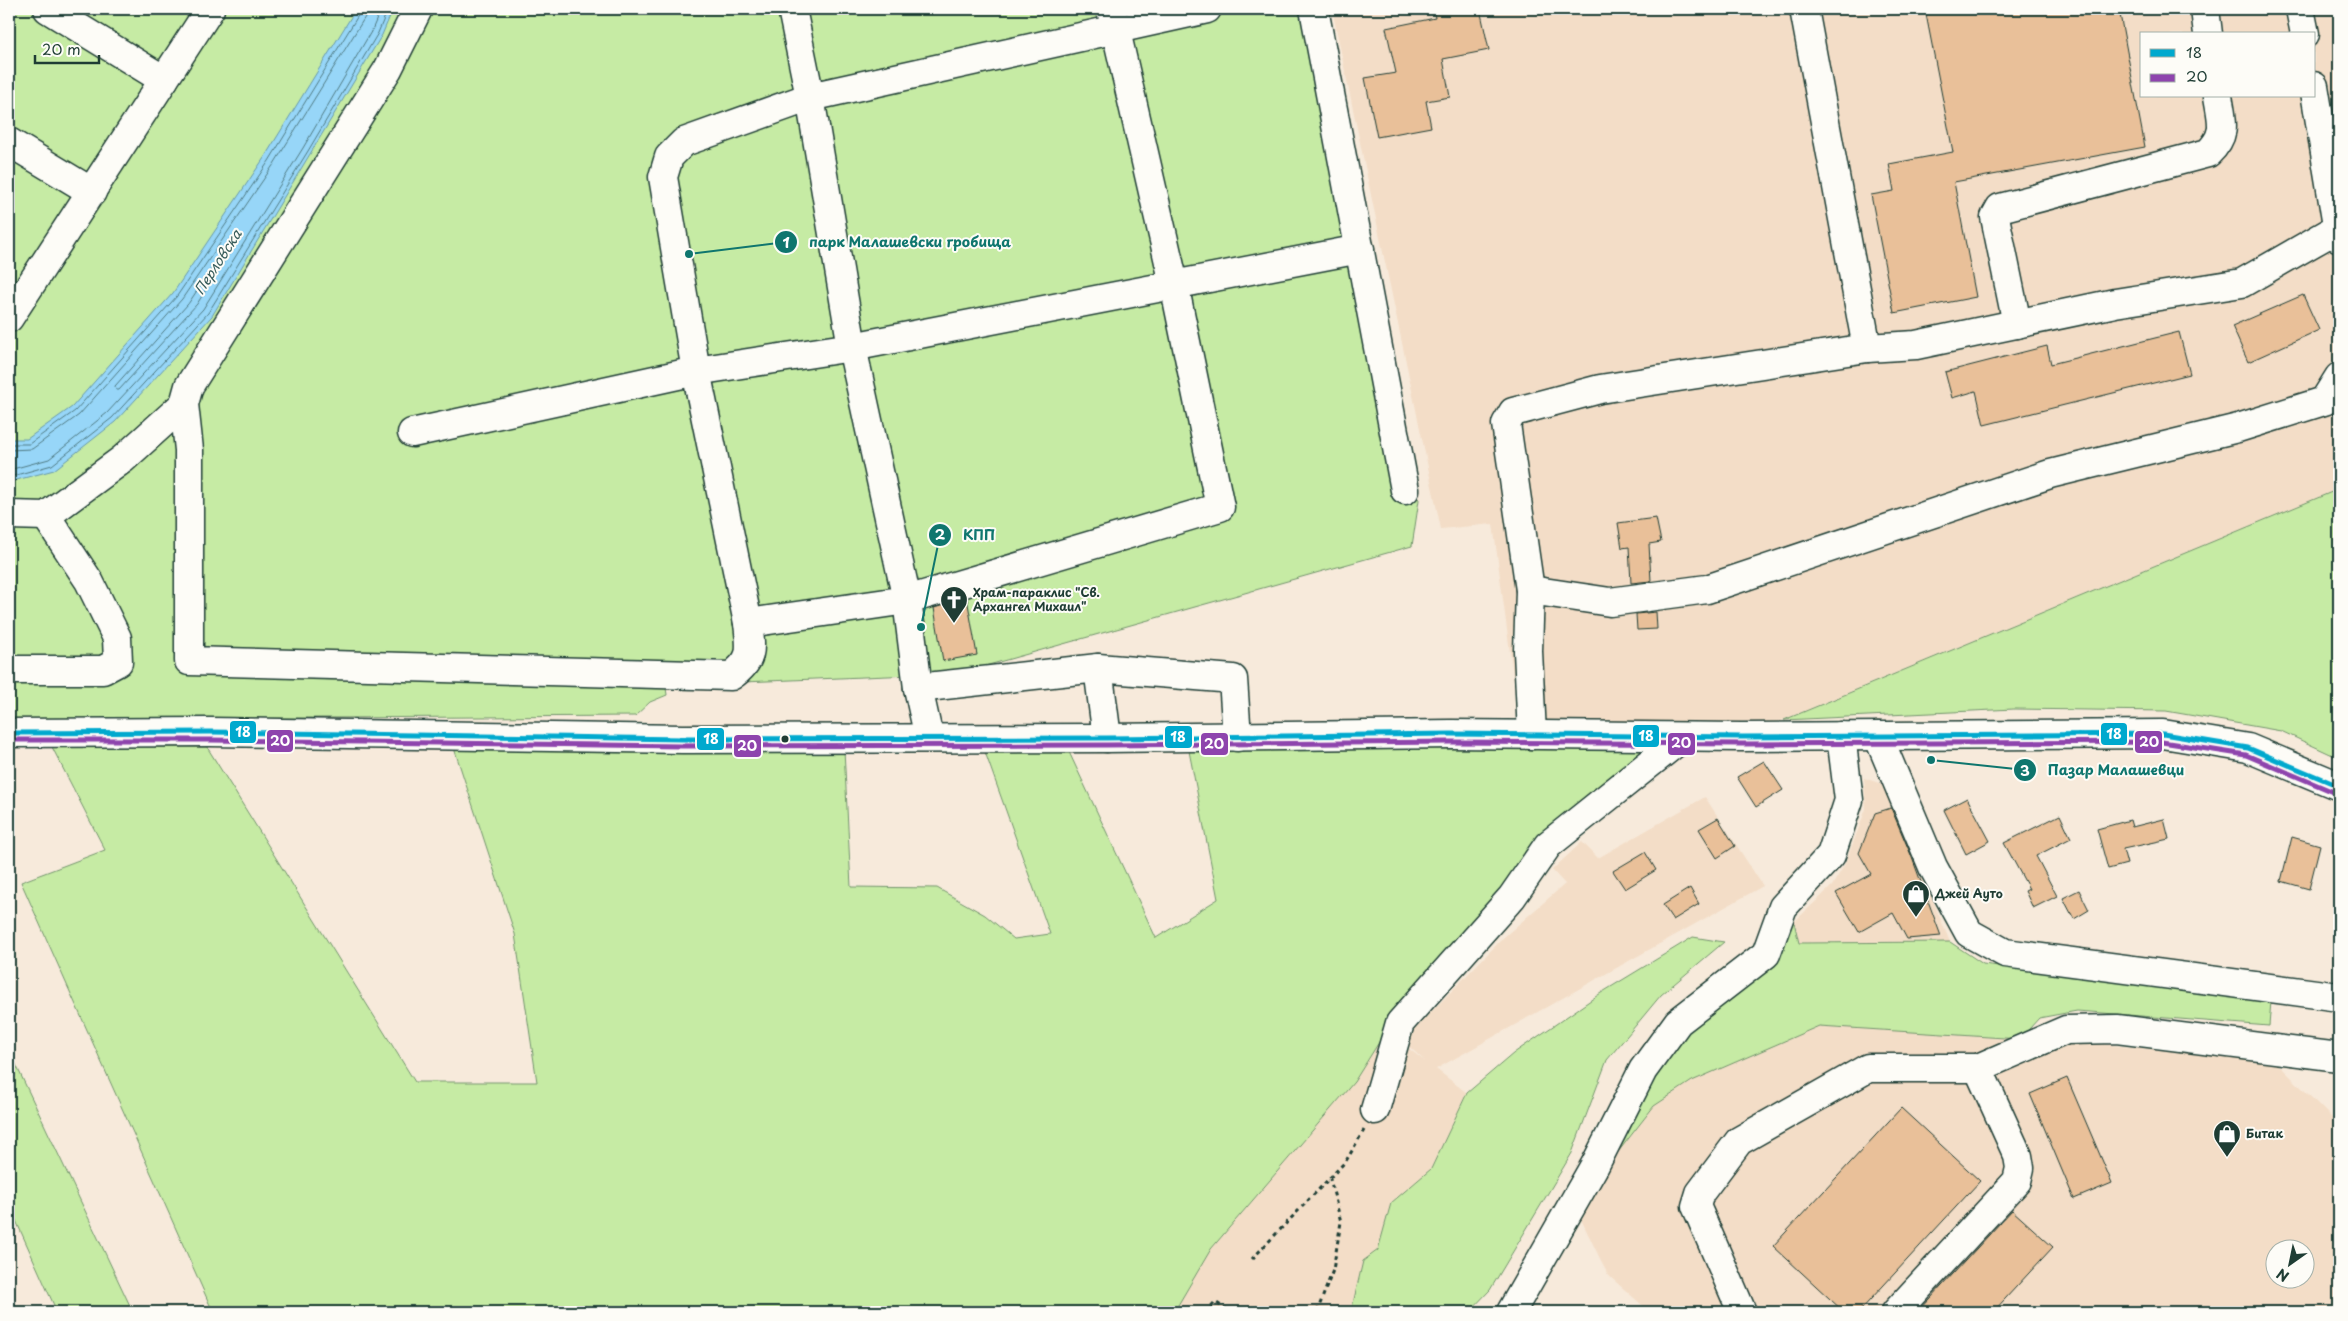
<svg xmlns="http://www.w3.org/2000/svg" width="2348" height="1321" font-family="'Playpen Sans',sans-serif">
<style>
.built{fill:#f3ddc7;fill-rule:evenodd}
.green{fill:#c6eba4;stroke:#72946c}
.water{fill:#97d6f8;stroke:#6799aa}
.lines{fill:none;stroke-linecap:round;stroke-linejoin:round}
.shore{stroke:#4f7a82;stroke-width:1}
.building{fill:#e9c099;stroke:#1f3d34}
.minor-casing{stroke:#1f3d34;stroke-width:31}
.path{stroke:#1f3d34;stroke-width:3;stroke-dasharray:4 4;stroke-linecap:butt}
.minor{stroke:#fdfcf7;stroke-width:28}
.bus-1-casing{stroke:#fdfcf7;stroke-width:9}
.bus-2-casing{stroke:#fdfcf7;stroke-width:9}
.bus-1{stroke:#00a9ce;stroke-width:5}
.bus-2{stroke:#8e44ad;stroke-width:5}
.bus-dot{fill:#1f3d34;stroke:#fdfcf7;stroke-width:2}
.labels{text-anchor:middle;stroke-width:4;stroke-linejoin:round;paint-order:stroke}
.poi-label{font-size:12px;font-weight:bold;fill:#1f3d34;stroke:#fdfcf7;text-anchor:start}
.water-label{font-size:14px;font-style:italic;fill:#375c5b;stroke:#fdfcf7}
.leader{fill:none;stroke:#0f766e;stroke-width:2}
.callout-dot{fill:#0f766e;stroke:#fdfcf7;stroke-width:2}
.mark-label{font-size:15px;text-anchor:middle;font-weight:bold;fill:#fff}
.callout-label{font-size:14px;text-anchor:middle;font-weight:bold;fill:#0f766e;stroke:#fdfcf7;stroke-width:4;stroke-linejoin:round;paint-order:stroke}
.line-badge{stroke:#fdfcf7;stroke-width:2}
.badge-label{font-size:14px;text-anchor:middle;font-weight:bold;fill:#fff}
</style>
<rect width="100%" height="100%" fill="#f7eadb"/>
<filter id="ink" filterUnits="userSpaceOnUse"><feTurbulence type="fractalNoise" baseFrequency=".02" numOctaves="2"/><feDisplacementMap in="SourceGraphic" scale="10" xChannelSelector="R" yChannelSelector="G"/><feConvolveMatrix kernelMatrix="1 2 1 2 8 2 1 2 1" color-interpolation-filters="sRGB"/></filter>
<g filter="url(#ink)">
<!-- built -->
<g class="built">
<path d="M1332,9H2339V489L1742,737L1521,735L1493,524L1441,529ZM2142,34H2314V96H2142Z"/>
<polygon points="1864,778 1885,785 1950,942 1799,943 1794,922 1832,886 1845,864 1866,809"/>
<polygon points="1705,797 1763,886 1436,1069 1467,1093 1431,1169 1391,1203 1378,1250 1363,1261 1351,1312 1174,1312 1211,1249 1354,1082 1386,1031 1426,1062 1403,1041 1504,937 1565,884 1552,870 1582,842 1598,858"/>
<path d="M1819,1026L2099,1044L2275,1061L2339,1125V1312H1650L1608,1275L1575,1207L1654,1106L1692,1081ZM2276,1248H2306V1278H2276Z"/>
</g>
<!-- green -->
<g class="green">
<polygon points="9,9 1320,9 1419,500 1412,546 960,673 743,682 665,681 667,695 650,702 635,716 9,720"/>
<polygon points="2339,489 2339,758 2281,731 2166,711 2014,709 1784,720"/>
<polygon points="453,745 844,749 851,887 937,888 985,915 1014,939 1050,934 985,752 1069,752 1156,938 1218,899 1189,751 1651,747 1386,1031 1354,1082 1211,1249 1174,1312 213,1312 21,882 105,850 52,747 207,747 415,1082 537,1082 515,934"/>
<polygon points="1794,922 1799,943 1950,942 1983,964 2271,1001 2269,1026 2077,1011 2039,1018 2020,1039 1819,1026 1692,1081 1654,1106 1575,1207 1673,1016"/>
<polygon points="1693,937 1724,942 1661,995 1607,1060 1572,1153 1490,1290 1469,1312 1351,1312 1363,1261 1378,1250 1391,1203 1431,1169 1467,1093 1514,1053 1601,993"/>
<polygon points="9,1050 133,1312 57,1312 9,1205"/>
</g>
<!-- water -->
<polygon class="water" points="356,9 393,9 382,35 212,316 115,422 54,470 9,482 9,439 27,439 72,407 173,293 264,158"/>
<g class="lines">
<!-- shore -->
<g class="shore">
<polygon points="226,248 229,248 230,251 197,304 119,390 116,390 115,386 188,304"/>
<polyline points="9,444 29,444 75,411 177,296 269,161 359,14 360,9"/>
<polyline points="9,450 32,449 79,415 182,299 274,164 365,17 367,9"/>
<polyline points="9,470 49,459 107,413 203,309 303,148 372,30 381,9"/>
<polyline points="9,477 52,465 112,418 208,313 308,151 378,33 388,9"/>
</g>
</g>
<!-- building -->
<g class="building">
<polygon points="1433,9 1480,9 1489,50 1443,59 1450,97 1426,101 1431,127 1377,137 1365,78 1396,73 1386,28 1435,18"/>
<polygon points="1925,9 2119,9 2145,147 1954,182 1976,297 1894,313 1871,195 1894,191 1889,164 1953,152"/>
<polygon points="2303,295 2319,330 2248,362 2232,326"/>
<polygon points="2179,332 2190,374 1984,425 1976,391 1952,398 1945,372 2047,346 2051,364"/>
<polygon points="1656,518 1661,542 1649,544 1651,581 1631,583 1629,547 1622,548 1618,523"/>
<polygon points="967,598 977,655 943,661 934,608"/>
<polygon points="1656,612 1657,629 1637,630 1636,614"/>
<polygon points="1764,761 1783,790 1756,807 1737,777"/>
<polygon points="1967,798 1990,841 1966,854 1944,810"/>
<polygon points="1891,808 1911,855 1941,936 1907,939 1893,913 1859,932 1836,893 1871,874 1859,853 1875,813"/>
<polygon points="2060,815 2071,838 2036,856 2057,896 2033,908 2025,891 2029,889 2004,843"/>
<polygon points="1718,818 1735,846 1717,858 1699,829"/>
<polygon points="2164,819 2169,839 2123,849 2127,864 2108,869 2097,829 2130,820 2132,827"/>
<polygon points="2292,837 2320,845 2309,889 2281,881"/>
<polygon points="1645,852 1656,870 1625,889 1613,871"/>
<polygon points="1690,888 1699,904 1673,920 1663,905"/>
<polygon points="2079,890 2089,910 2074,919 2063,898"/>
<polygon points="2067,1078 2112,1183 2074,1199 2030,1094"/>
<polygon points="1901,1108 1980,1181 1859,1312 1844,1312 1773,1246"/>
<polygon points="2012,1210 2053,1247 1993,1312 1918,1312"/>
</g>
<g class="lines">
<defs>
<g id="minor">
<polyline points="48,9 164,80"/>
<path d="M418,9L388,69L189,386L184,404L189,450V661L731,676C754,660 751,649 748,623L696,371L663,177L669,157L684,142L810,97L1207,9"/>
<polyline points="792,9 810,97 852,347 907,600 918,688 929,738"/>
<polyline points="1314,9 1405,490"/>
<polyline points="1804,9 1867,348"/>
<polyline points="2205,9 2208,34"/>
<polyline points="2300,9 2305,34"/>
<polyline points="2314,86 2339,238"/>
<polyline points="9,142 92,192"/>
<polyline points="9,318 210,9"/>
<path d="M2017,324L1995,217L2000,208L2208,153C2228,134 2222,121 2218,96"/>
<polyline points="412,433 696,371 852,347 1360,249"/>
<polyline points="9,515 46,516 123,459 184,404"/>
<polyline points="1530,590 1610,602 1707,589 2050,474 2238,428 2324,401 2339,377"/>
<polyline points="748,623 907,600 1220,507 1174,284 1111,9"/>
<polyline points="1098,668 1107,738"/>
<polyline points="9,670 103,670 118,662 117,638 89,581 46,516"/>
<polyline points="918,688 1098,668 1233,679 1237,737"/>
<polyline points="9,733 210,732 683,739 1107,738 1451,734 1742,737 2163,734 2248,748 2339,786"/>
<polyline points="1532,735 1528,651 1530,590 1506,424 1513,412 1600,389 1867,348 1916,345 2115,303 2242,283 2338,228"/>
<polyline points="1878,736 1933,867 1969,933 2005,953 2339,997"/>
<polyline points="1375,1110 1400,1023 1512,897 1548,845 1683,737"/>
<polyline points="1511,1312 1595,1165 1643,1070 1678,1022 1766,954 1783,907 1831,855 1849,800 1841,736"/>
<polyline points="1742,1312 1700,1215 1696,1206 1700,1193 1739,1141 1868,1068 1978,1068 2066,1030 2117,1029 2339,1057"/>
<polyline points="1896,1312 2017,1181 2020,1168 2018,1156 1978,1068"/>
</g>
</defs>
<!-- minor casing -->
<use href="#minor" class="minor-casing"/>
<!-- path -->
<g class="path">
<polyline points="1252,1259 1346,1161 1364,1130"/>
<polyline points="1206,1312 1215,1302 1231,1312"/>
<polyline points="1317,1312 1333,1270 1341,1222 1330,1179"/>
</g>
<!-- minor -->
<use href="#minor" class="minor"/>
<defs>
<polyline id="bus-1" points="9,733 210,732 683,739 1107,738 1451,734 1742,737 2163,734 2248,748 2339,786"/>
<polyline id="bus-2" points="9,740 210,740 683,746 1107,745 1451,742 1742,744 2162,742 2246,755 2336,793"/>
</defs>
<!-- bus-1 casing -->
<use href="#bus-1" class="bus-1-casing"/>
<!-- bus-2 casing -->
<use href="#bus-2" class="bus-2-casing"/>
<!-- bus-1 -->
<use href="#bus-1" class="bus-1"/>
<!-- bus-2 -->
<use href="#bus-2" class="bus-2"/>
</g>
</g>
<!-- icons -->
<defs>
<symbol id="church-pin" viewBox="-11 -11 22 30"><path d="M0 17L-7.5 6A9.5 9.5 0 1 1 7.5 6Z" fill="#1f3d34" stroke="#fdfcf7"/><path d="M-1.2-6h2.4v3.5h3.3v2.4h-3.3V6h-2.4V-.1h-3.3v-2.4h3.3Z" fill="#fff"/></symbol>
<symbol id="shop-pin" viewBox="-11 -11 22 30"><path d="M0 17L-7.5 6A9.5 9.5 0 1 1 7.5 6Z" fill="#1f3d34" stroke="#fdfcf7"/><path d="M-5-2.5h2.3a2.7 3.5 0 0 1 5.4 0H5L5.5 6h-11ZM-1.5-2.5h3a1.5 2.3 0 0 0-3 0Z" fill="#fff"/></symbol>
</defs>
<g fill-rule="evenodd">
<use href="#church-pin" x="938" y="584" width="32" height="43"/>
<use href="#shop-pin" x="1900" y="878" width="32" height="43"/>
<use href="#shop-pin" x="2211" y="1118" width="32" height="43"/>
</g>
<!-- markers -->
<circle class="bus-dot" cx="785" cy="739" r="4.5"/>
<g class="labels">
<!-- poi labels -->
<g class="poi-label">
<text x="973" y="597">Храм-параклис "Св.<tspan x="973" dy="14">Архангел Михаил"</tspan></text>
<text x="1935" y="898">Джей Ауто</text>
<text x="2246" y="1138">Битак</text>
</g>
<!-- water labels -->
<g class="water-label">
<text transform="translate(218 262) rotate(-57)" y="5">Перловска</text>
</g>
</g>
<!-- callouts -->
<path class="leader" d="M689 254L786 242M921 627L940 535M1931 760L2025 770"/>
<g class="callout-dot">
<circle cx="689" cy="254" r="5"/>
<circle cx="921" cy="627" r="5"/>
<circle cx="1931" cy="760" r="5"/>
<circle cx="786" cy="242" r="12"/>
<circle cx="940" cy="535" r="12"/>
<circle cx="2025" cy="770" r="12"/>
</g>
<g class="mark-label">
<text x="786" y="248">1</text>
<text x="940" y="540">2</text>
<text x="2025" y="776">3</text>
</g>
<g class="callout-label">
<text x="910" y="247">парк Малашевски гробища</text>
<text x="979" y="540">КПП</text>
<text x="2116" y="775">Пазар Малашевци</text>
</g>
<g class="line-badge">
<rect x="229" y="720" width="28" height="24" rx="5" fill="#00a9ce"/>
<rect x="2100" y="722" width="28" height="24" rx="5" fill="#00a9ce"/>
<rect x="1632" y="724" width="28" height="24" rx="5" fill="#00a9ce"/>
<rect x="1164" y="725" width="29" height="24" rx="5" fill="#00a9ce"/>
<rect x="696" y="727" width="29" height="24" rx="5" fill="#00a9ce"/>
<rect x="266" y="729" width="28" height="24" rx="5" fill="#8e44ad"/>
<rect x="2134" y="730" width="29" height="24" rx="5" fill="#8e44ad"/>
<rect x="1667" y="732" width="29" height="24" rx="5" fill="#8e44ad"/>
<rect x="1200" y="732" width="29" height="24" rx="5" fill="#8e44ad"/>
<rect x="733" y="734" width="29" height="24" rx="5" fill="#8e44ad"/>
</g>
<g class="badge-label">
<text x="243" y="737">18</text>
<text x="2114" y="739">18</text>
<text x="1646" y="741">18</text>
<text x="1178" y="742">18</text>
<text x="711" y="744">18</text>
<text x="280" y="746">20</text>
<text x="2149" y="747">20</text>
<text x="1681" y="748">20</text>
<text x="1214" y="749">20</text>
<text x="747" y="751">20</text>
</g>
<!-- margin -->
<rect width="2348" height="1321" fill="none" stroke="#fdfcf7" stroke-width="30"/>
<rect x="15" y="15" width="2318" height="1291" fill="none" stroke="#1f3d34" stroke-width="2" filter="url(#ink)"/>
<!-- legend -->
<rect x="2140" y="32" width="175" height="65" fill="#fdfcf7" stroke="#a4b0a9"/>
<rect x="2150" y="49" width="25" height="8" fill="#00a9ce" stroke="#a4b0a9"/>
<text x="2186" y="58" font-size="15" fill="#1f3d34">18</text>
<rect x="2150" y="74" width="25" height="8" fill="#8e44ad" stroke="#a4b0a9"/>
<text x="2186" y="82" font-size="15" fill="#1f3d34">20</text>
<!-- north arrow -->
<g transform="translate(2290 1264) rotate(213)"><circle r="24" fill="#fdfcf7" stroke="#a4b0a9"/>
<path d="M0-4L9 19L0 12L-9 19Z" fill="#1f3d34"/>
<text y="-8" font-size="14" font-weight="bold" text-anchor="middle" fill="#1f3d34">N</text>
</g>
<!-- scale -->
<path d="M35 55v8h64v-8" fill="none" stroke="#1f3d34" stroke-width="2.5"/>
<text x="42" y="55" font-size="15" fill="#1f3d34" stroke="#fdfcf7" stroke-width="4" paint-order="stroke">20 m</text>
</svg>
